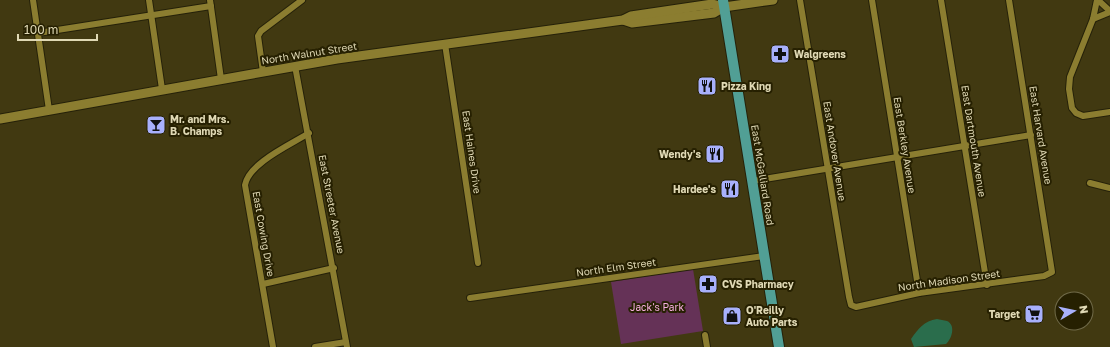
<svg xmlns="http://www.w3.org/2000/svg" width="1110" height="347" font-family="'Golos Text',sans-serif">
<style>
.green{fill:#653257}
.water{fill:#2a6d4c}
.lines{fill:none;stroke-linecap:round;stroke-linejoin:round}
.street-casing{stroke:#252109;stroke-width:8}
.secondary-casing{stroke:#252109;stroke-width:11}
.primary-casing{stroke:#252109;stroke-width:12}
.street{stroke:#8b7d30;stroke-width:6}
.secondary{stroke:#8b7d30;stroke-width:9}
.primary{stroke:#519f95;stroke-width:10}
.labels{text-anchor:middle;stroke-width:4;stroke-linejoin:round;paint-order:stroke}
.street-label{font-size:10px;fill:#e0d9b5;stroke:#262001}
.poi-label{font-size:10px;font-weight:bold;fill:#e0d9b5;stroke:#262001;text-anchor:start}
.park-label{font-size:10px;fill:#f7afe0;stroke:#262001}
</style>
<rect width="100%" height="100%" fill="#413911"/>
<!-- green -->
<polygon class="green" points="693,269 703,331 621,344 611,282"/>
<!-- water -->
<path class="water" d="M937,319C940,320 944,320 947,321C956,325 952,339 946,344L914,347L911,339C918,329 924,321 937,319Z"/>
<g class="lines">
<defs>
<g id="street">
<polyline points="33,0 49,110"/>
<polyline points="149,0 162,89"/>
<polyline points="210,0 221,79"/>
<polyline points="800,0 849,297 851,305 856,307 919,293 1044,276 1052,272 1009,0"/>
<polyline points="872,0 919,293"/>
<polyline points="941,0 987,285"/>
<polyline points="1097,0 1093,19 1070,77 1069,89 1072,108 1076,113 1083,116 1110,112"/>
<polyline points="1098,0 1110,11"/>
<polyline points="1093,19 1110,12"/>
<polyline points="38,33 211,6"/>
<polyline points="445,44 478,263"/>
<polyline points="295,66 347,347"/>
<polyline points="263,72 258,36 261,31 302,0"/>
<polyline points="752,181 1031,135"/>
<polyline points="1090,183 1110,188"/>
<polyline points="263,284 334,268"/>
<polyline points="470,298 764,256"/>
<polyline points="705,335 707,347"/>
<path d="M273,347L245,185C249,163 290,145 309,133"/>
<polyline points="315,347 346,342"/>
</g>
<g id="secondary">
<polyline points="623,20 632,23 714,13 724,7"/>
<polyline points="0,119 337,59 623,20 631,16 712,4 724,7 773,0"/>
</g>
<polyline id="primary" points="723,0 779,347"/>
</defs>
<!-- street casing -->
<use href="#street" class="street-casing"/>
<!-- secondary casing -->
<use href="#secondary" class="secondary-casing"/>
<!-- primary casing -->
<use href="#primary" class="primary-casing"/>
<!-- street -->
<use href="#street" class="street"/>
<!-- secondary -->
<use href="#secondary" class="secondary"/>
<!-- primary -->
<use href="#primary" class="primary"/>
</g>
<!-- icons -->
<defs>
<symbol id="pharmacy-square" viewBox="-11 -11 22 22"><rect x="-9" y="-9" width="18" height="18" rx="4" fill="#a8b0fc" stroke="#262001"/><path d="M-2-6h4v4h4v4h-4v4h-4v-4h-4v-4h4Z" fill="#111"/></symbol>
<symbol id="restaurant-square" viewBox="-11 -11 22 22"><rect x="-9" y="-9" width="18" height="18" rx="4" fill="#a8b0fc" stroke="#262001"/><path d="M-5-6h1v4h1v-4h1v4h1v-4h1v5L-1.5 .5V6h-2V.5L-5-1ZM5-6V6H3V1.5H1.5Q1.5-4 5-6Z" fill="#111"/></symbol>
<symbol id="bar-square" viewBox="-11 -11 22 22"><rect x="-9" y="-9" width="18" height="18" rx="4" fill="#a8b0fc" stroke="#262001"/><path d="M-6-5H6L.8 .8V4.5H3.5V6h-7V4.5H-.8V.8Z" fill="#111"/></symbol>
<symbol id="supermarket-square" viewBox="-11 -11 22 22"><rect x="-9" y="-9" width="18" height="18" rx="4" fill="#a8b0fc" stroke="#262001"/><path d="M-6-5.5h2.5l.6 2H6L4.5 2H-2.5L-4.4-4H-6ZM-1.5 3.2a1.3 1.3 0 1 0 .1 0ZM3 3.2a1.3 1.3 0 1 0 .1 0Z" fill="#111"/></symbol>
<symbol id="shop-square" viewBox="-11 -11 22 22"><rect x="-9" y="-9" width="18" height="18" rx="4" fill="#a8b0fc" stroke="#262001"/><path d="M-5-2.5h2.3a2.7 3.5 0 0 1 5.4 0H5L5.5 6h-11ZM-1.5-2.5h3a1.5 2.3 0 0 0-3 0Z" fill="#111"/></symbol>
</defs>
<g fill-rule="evenodd">
<use href="#pharmacy-square" x="769" y="43" width="22" height="22"/>
<use href="#restaurant-square" x="696" y="75" width="22" height="22"/>
<use href="#bar-square" x="145" y="114" width="22" height="22"/>
<use href="#restaurant-square" x="704" y="143" width="22" height="22"/>
<use href="#restaurant-square" x="719" y="178" width="22" height="22"/>
<use href="#pharmacy-square" x="697" y="273" width="22" height="22"/>
<use href="#supermarket-square" x="1023" y="303" width="22" height="22"/>
<use href="#shop-square" x="721" y="305" width="22" height="22"/>
</g>
<g class="labels">
<!-- street labels -->
<g class="street-label">
<text transform="translate(309 53) rotate(-9)" y="4">North Walnut Street</text>
<text transform="translate(1041 135) rotate(81)" y="4">East Harvard Avenue</text>
<text transform="translate(974 141) rotate(81)" y="4">East Dartmouth Avenue</text>
<text transform="translate(905 145) rotate(81)" y="4">East Berkley Avenue</text>
<text transform="translate(835 151) rotate(81)" y="4">East Andover Avenue</text>
<text transform="translate(472 152) rotate(82)" y="4">East Haines Drive</text>
<text transform="translate(763 175) rotate(81)" y="4">East McGalliard Road</text>
<text transform="translate(332 204) rotate(79)" y="4">East Streeter Avenue</text>
<text transform="translate(264 234) rotate(80)" y="4">East Cowing Drive</text>
<text transform="translate(616 267) rotate(-8)" y="4">North Elm Street</text>
<text transform="translate(949 280) rotate(-8)" y="4">North Madison Street</text>
</g>
<!-- poi labels -->
<g class="poi-label">
<text x="794" y="58">Walgreens</text>
<text x="721" y="90">Pizza King</text>
<text x="170" y="123">Mr. and Mrs.<tspan x="170" dy="12">B. Champs</tspan></text>
<text x="701" y="158" text-anchor="end">Wendy's</text>
<text x="716" y="193" text-anchor="end">Hardee's</text>
<text x="722" y="288">CVS Pharmacy</text>
<text x="746" y="314">O'Reilly<tspan x="746" dy="12">Auto Parts</tspan></text>
<text x="1020" y="318" text-anchor="end">Target</text>
</g>
<!-- park labels -->
<g class="park-label">
<text x="657" y="311">Jack's Park</text>
</g>
</g>
<!-- north arrow -->
<g transform="translate(1074 311) rotate(81)"><circle r="19" fill="#262001" stroke="#706a49"/>
<path d="M0-3L7 15L0 10L-7 15Z" fill="#a8b0fc"/>
<text y="-6" font-size="11" font-weight="bold" text-anchor="middle" fill="#e0d9b5">N</text>
</g>
<!-- scale -->
<path d="M18 34v6h79v-6" fill="none" stroke="#e0d9b5" stroke-width="2"/>
<text x="24" y="34" font-size="12" fill="#e0d9b5" stroke="#262001" stroke-width="3" paint-order="stroke">100 m</text>
</svg>
